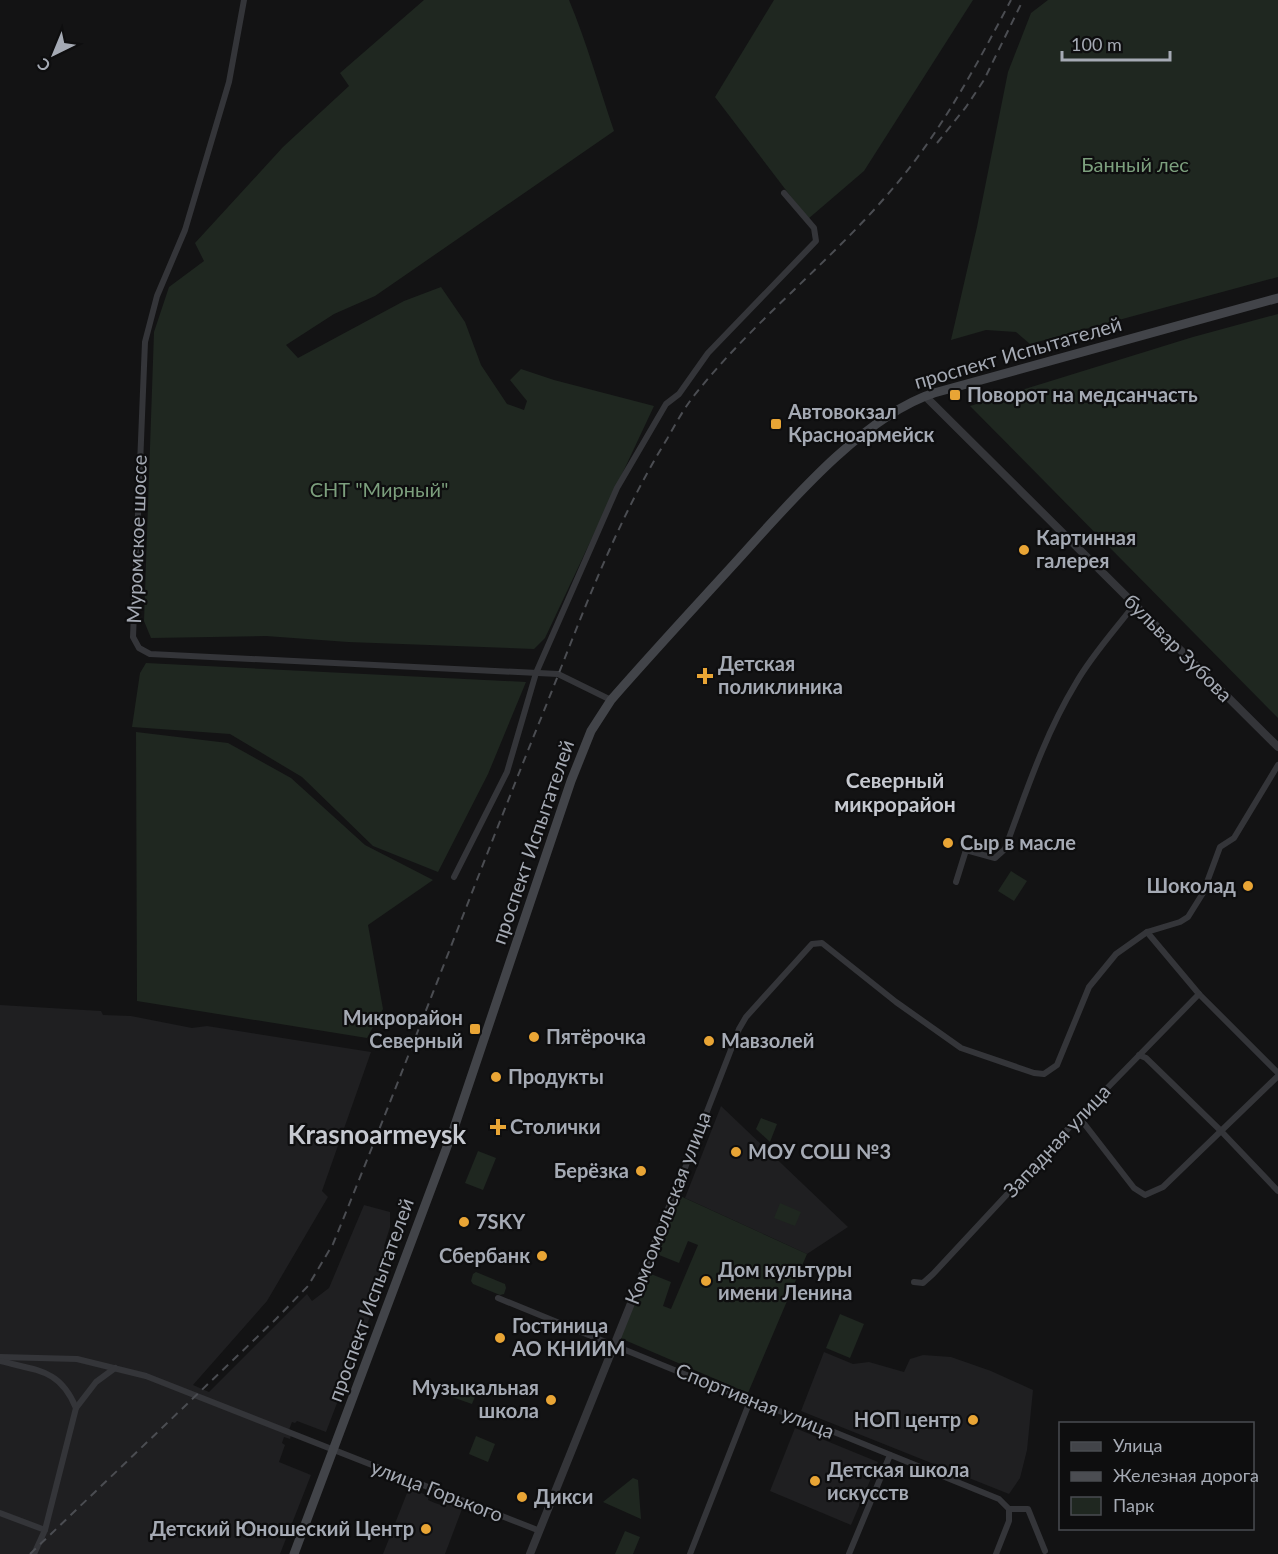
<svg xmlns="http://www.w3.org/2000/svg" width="1278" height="1554" font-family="Lato,sans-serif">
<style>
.built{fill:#1f1f21}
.green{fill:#1f2720}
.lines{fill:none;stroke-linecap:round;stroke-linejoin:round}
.minor{stroke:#343539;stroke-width:6}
.tertiary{stroke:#343539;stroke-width:8}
.secondary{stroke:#424449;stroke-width:9}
.rail{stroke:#4b4d52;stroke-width:2;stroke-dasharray:8 6;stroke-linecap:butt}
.poi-dot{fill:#e9a535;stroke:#0e0e0f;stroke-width:2}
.labels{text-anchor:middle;stroke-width:4.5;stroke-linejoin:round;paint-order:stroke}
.park-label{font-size:20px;fill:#7c9f7d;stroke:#0e0e0f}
.street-label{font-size:20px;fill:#a5aab4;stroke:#0e0e0f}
.poi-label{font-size:20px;font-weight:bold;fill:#a5aab4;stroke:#0e0e0f;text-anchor:start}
.neighbourhood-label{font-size:21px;font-weight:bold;fill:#c6c9d0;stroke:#0e0e0f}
.district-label{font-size:26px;font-weight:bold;fill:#c6c9d0;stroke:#0e0e0f}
</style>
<rect width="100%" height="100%" fill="#131314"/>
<!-- built -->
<g class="built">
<polygon points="0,1005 101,1011 103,1015 131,1016 192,1028 207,1026 371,1052 322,1191 328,1197 267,1301 193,1385 209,1392 307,1294 312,1301 329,1288 364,1205 390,1212 390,1227 384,1246 395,1251 326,1432 297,1421 295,1423 292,1422 289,1430 292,1432 290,1439 284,1437 282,1443 285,1445 279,1462 311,1475 280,1554 0,1554"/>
<polygon points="721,1106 848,1227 807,1254 685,1198"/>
<polygon points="824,1352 853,1364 869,1362 904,1372 910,1359 923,1355 951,1357 991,1371 1033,1390 1027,1450 1020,1478 1009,1494 801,1411"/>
<polygon points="795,1428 878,1462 851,1525 770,1491"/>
<polygon points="409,1488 429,1496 428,1500 435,1503 441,1505 443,1501 462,1509 445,1554 383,1554"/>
</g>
<!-- green -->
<g class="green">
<path d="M424,0H569C587,43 599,87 614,131L375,296L334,314L286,345L298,358L404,301L441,287L465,322L481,365L507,404L524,410L527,401L510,380L521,369L554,380L654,406L545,638L534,649L348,642L266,636L151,638L144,621L154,332L169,287L204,261L195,243L283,147L349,86L340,73Z"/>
<polygon points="774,0 973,0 864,171 808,219 715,97"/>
<polygon points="1048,0 1278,0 1278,277 1030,344 1016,332 986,330 951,340 977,227 1008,72 1031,13"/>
<polygon points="1278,314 1278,718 970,406 1193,337"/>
<polygon points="146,663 526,682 488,774 438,872 373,846 302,777 230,734 132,727 140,673"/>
<polygon points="136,732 228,743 291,778 365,845 433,880 368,925 383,1009 367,1038 137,1001"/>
<polygon points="1011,871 1027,881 1014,901 998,891"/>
<polygon points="761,1118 777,1124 770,1142 756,1129"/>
<polygon points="478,1151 496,1158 483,1190 465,1183"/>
<polygon points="678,1195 807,1254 748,1393 620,1338 646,1272 671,1282 663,1306 671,1309 698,1245 688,1241 679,1263 654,1253"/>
<polygon points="780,1203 801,1212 795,1226 774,1218"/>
<polygon points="476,1272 505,1284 506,1288 504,1294 500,1295 473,1284 471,1281 473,1274"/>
<polygon points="840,1314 864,1324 850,1358 826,1348"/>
<polygon points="456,1387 476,1394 472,1404 452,1397"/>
<polygon points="476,1436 495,1444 488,1462 469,1454"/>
<polygon points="633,1478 638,1480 641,1519 603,1502"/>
<polygon points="625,1531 640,1537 633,1554 615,1554"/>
</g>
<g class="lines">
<!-- minor -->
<g class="minor">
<polyline points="244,0 229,82 185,230 157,296 145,342 133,637 139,648 150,654 558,674 611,700"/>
<polyline points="454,877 507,772 536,673 617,488 666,404 679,394 708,353 816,241 814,228 784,193"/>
<path d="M956,882L966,850L995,858L1005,849C1026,792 1045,734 1076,683C1092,655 1115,630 1134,605"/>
<polyline points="1147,932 1199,994 1278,1073"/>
<polyline points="1139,1055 1146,1058 1220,1130 1278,1191"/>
<polyline points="1079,1117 1134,1188 1145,1195 1163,1187 1278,1076"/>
<polyline points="671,1204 739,1029 746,1017 812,944 822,943 896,1002 961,1048 1034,1073 1044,1074 1057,1065 1089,987 1116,954 1147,932 1180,922 1188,917 1203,893 1220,847 1234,838 1278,765"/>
<polyline points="914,1282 923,1283 933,1274 1079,1117 1199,994"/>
<polyline points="498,1298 750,1401 797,1417 999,1499 1009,1509"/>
<polyline points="0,1357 77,1359 146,1376 540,1531"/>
<path d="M0,1361C38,1371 60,1369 76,1408"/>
<polyline points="0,1513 45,1530"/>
<polyline points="34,1554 45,1530 76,1408 96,1382 115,1368"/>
<polyline points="690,1554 750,1401"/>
<polyline points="849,1554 890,1455"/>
<polyline points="996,1554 1009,1521 1009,1509 1028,1509 1045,1551"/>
</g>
<!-- tertiary -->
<g class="tertiary">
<polyline points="925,396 1278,747"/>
<polyline points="530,1554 671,1204"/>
</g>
<!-- secondary -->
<path class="secondary" d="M294,1554L454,1128L571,781L591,731L611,700C651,654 693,609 734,564C785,508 861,417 934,393L1278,298"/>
<!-- rail -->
<g class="rail">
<polyline points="937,143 966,107 984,80 1023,0"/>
<path d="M30,1554L276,1319L308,1286L333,1244C403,1073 468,900 537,728C577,630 611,530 667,439C675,425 683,410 693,397C751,323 827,265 888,194C939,136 975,68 1011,0"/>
</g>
</g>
<!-- markers -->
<g class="poi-dot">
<rect x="949" y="389" width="12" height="12" rx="3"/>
<rect x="770" y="418" width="12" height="12" rx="3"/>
<circle cx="1024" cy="550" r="6"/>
<path d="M702 667h6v6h6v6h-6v6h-6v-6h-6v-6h6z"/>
<circle cx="948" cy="843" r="6"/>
<circle cx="1248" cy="886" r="6"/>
<rect x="469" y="1023" width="12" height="12" rx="3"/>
<circle cx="534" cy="1037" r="6"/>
<circle cx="709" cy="1041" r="6"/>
<circle cx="496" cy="1077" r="6"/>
<path d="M495 1118h6v6h6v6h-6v6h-6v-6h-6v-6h6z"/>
<circle cx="736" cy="1152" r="6"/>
<circle cx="641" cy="1171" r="6"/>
<circle cx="464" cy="1222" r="6"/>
<circle cx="542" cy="1256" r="6"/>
<circle cx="706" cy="1281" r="6"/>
<circle cx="500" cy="1338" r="6"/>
<circle cx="551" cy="1400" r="6"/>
<circle cx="973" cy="1420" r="6"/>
<circle cx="815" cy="1481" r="6"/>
<circle cx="522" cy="1497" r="6"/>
<circle cx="426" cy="1529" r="6"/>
</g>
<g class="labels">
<!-- park labels -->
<g class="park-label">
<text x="1135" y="172">Банный лес</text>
<text x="379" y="497">СНТ "Мирный"</text>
</g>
<!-- street labels -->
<g class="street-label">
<text transform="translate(1018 353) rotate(-16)" y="7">проспект Испытателей</text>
<text transform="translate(137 539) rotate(-88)" y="7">Муромское шоссе</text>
<text transform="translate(1178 648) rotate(45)" y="7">бульвар Зубова</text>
<text transform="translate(533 842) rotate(-71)" y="7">проспект Испытателей</text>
<text transform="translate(1057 1141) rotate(-47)" y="7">Западная улица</text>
<text transform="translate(668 1208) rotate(-69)" y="7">Комсомольская улица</text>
<text transform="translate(371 1300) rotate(-70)" y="7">проспект Испытателей</text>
<text transform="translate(755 1401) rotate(22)" y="7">Спортивная улица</text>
<text transform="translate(437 1491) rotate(21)" y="7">улица Горького</text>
</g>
<!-- poi labels -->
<g class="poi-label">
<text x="967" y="402">Поворот на медсанчасть</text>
<text x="788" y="419">Автовокзал<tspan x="788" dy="23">Красноармейск</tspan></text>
<text x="1036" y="545">Картинная<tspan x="1036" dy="23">галерея</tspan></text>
<text x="718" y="671">Детская<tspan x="718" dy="23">поликлиника</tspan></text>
<text x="960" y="850">Сыр в масле</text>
<text x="1236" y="893" text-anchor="end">Шоколад</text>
<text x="463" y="1025" text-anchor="end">Микрорайон<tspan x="463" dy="23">Северный</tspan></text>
<text x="546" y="1044">Пятёрочка</text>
<text x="721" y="1048">Мавзолей</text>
<text x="508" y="1084">Продукты</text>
<text x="510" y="1134">Столички</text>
<text x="748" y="1159">МОУ СОШ №3</text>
<text x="629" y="1178" text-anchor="end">Берёзка</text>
<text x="476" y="1229">7SKY</text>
<text x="530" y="1263" text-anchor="end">Сбербанк</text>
<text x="718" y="1277">Дом культуры<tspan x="718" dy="23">имени Ленина</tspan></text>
<text x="512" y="1333">Гостиница<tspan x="512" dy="23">АО КНИИМ</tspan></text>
<text x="539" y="1395" text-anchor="end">Музыкальная<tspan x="539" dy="23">школа</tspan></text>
<text x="961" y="1427" text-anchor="end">НОП центр</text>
<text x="827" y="1477">Детская школа<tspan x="827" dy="23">искусств</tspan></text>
<text x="534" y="1504">Дикси</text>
<text x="414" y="1536" text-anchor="end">Детский Юношеский Центр</text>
</g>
<!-- neighbourhood labels -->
<g class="neighbourhood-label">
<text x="895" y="788">Северный<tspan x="895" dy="24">микрорайон</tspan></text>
</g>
<!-- district labels -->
<g class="district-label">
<text x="377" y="1144">Krasnoarmeysk</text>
</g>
</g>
<!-- legend -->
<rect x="1059" y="1422" width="195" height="108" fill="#0e0e0f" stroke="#4a4c51" stroke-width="1.5"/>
<rect x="1071" y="1442" width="30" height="9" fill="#424449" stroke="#4a4c51" stroke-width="1.5"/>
<text x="1113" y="1452" font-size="18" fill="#a5aab4">Улица</text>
<rect x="1071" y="1472" width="30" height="9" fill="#4b4d52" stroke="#4a4c51" stroke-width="1.5"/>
<text x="1113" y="1482" font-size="18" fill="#a5aab4">Железная дорога</text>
<rect x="1071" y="1497" width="30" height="18" fill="#1f2720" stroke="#4a4c51" stroke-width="1.5"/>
<text x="1113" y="1512" font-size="18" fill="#a5aab4">Парк</text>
<!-- north arrow -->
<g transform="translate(54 54) rotate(223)" stroke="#0e0e0f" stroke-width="4.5" paint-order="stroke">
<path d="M0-4.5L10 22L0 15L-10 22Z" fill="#a5aab4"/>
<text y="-9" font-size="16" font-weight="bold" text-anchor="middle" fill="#a5aab4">С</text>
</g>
<!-- scale -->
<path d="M1062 51v9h108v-9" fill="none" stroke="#a5aab4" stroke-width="3"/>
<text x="1071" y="51" font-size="18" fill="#a5aab4" stroke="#0e0e0f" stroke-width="4.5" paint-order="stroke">100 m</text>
</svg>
